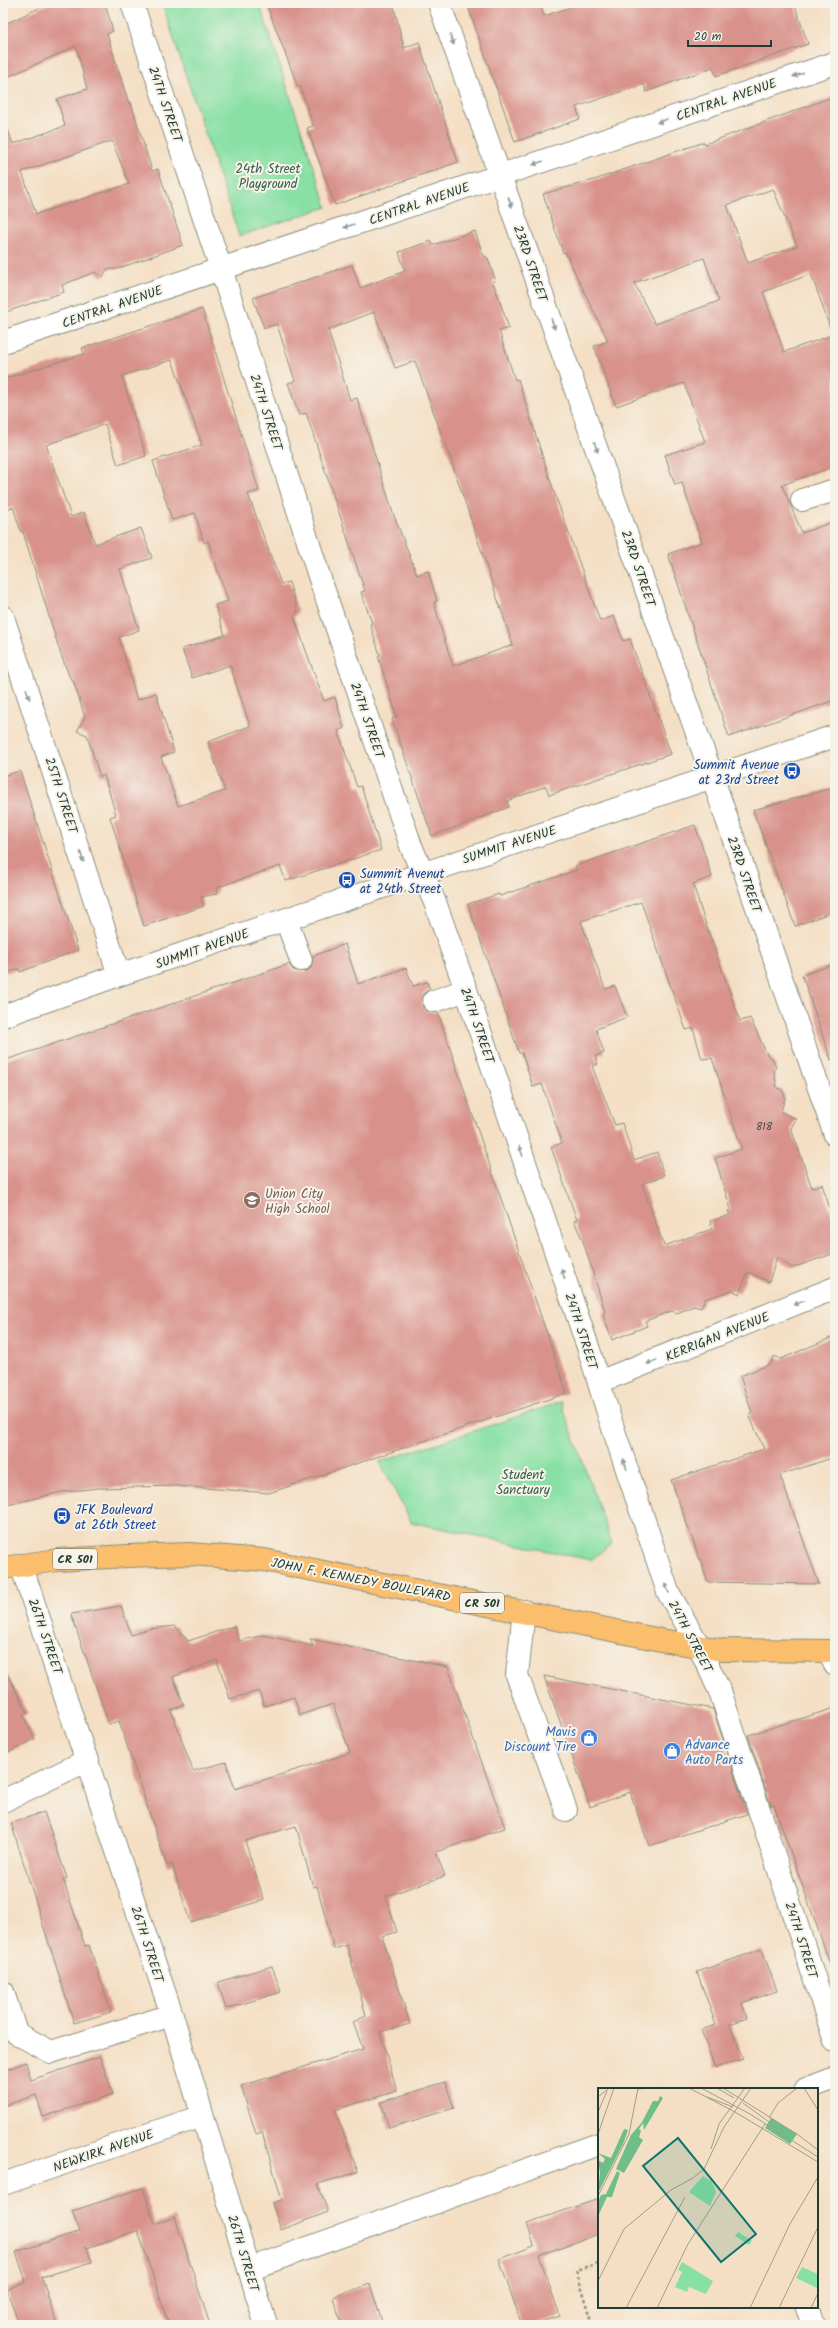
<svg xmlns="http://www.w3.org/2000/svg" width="838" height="2328" font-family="Kalam,sans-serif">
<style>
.green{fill:#88e0a5;stroke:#548e6c}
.building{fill:#d8928b;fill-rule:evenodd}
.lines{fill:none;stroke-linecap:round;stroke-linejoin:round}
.minor-casing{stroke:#8a8e7c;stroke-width:24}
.major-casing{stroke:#8a8e7c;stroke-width:24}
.path{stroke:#8a8e7c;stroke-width:2.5;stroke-dasharray:3 3;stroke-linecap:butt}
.minor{stroke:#fff;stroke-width:22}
.major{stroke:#fabe6d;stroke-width:22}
.oneway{fill:#8f9e9a}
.labels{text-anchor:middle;stroke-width:4;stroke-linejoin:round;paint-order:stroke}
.number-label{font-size:11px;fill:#4d524a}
.shield{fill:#f7f3e8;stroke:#60746a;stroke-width:1}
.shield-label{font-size:12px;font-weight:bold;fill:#1f3d34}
.street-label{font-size:13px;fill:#1f3d34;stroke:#f7f3e8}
.park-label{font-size:13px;fill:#345e4b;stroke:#f7f3e8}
.transit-label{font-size:13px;fill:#164399;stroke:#f7f3e8;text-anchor:start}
.education-label{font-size:13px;fill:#785e54;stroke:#f7f3e8;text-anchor:start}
.shop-label{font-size:13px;fill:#366cbe;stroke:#f7f3e8;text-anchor:end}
.inset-road{fill:none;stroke:#9f9e8a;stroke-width:1}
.view{fill:#0f766e;fill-opacity:0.15;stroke:#0f766e;stroke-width:2}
.inset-edge{fill:none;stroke:#1f3d34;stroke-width:2}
</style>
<rect width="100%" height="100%" fill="#f7f3e8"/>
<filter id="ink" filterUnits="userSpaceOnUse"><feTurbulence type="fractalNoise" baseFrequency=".025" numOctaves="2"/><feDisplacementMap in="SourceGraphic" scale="8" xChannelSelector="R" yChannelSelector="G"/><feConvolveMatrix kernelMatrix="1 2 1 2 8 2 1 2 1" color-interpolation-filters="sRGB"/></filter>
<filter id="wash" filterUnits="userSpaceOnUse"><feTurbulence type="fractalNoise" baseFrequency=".012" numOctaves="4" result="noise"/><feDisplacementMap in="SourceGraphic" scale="16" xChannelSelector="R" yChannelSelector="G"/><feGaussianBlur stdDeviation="0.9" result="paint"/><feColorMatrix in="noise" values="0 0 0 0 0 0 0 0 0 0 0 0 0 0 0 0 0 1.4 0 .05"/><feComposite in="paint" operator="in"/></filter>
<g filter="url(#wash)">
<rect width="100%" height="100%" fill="#f4dfc4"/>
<!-- green -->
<g class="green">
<polygon points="162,3 259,3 327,207 239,236"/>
<polygon points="561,1402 612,1543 591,1560 411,1522 380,1462"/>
</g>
<g id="blocks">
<!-- building -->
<g class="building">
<path d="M50,3H105L113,31L107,34L129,104L131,103L152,171L158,169L183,245L117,269H107L103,277L95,272L62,285L64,292L3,313V128L7,127L13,144L65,126L57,99L87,89L76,46L3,79V25ZM112,141L129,184L36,214L22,172Z"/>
<polygon points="266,3 393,3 404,48 419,42 458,162 335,205 307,128 313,126 300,86 298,87"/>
<polygon points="467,3 540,3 544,16 582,3 794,3 808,44 716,76 713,67 646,92 644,84 576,107 580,119 515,142"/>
<path d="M835,96V333H832L811,274L763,292L784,352L835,334V466L782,485L802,533L835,521V700L729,737L668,554L702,542L682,483L675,485L665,455L705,442L684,383L616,406L594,346L608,341L565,252L563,253L543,194L594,180L704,142L705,144ZM773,189L797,246L748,263L727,205ZM704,258L719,301L655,324L634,283Z"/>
<path d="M475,231L483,255L488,258L495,279L493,282L509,328L499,331L515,380L518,379L552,486L600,621L614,616L623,641L630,639L671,754L549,795L546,786L507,801L509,807L432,836L392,719L397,717L378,656L380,655L370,624L372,623L361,592L365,591L306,413L299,415L288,383L295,381L277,324L264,328L253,298L352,265L360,288L405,271L399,252L431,241L433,245ZM374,312L395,368L415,361L452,463L513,645L453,666L442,632L434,602L437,601L428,571L417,575L393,513L357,398L350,400L328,330Z"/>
<path d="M202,309L259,491L248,494L281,584L289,582L298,611L294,617L324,701L335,697L344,728L338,731L357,787L361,786L381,850L286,881L280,866L218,887L216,894L201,897L204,906L144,926L110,817L116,815L104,775L100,777L87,735L77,731L85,717L73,680L70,678L61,655L23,532H21L13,507L3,510V379L84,354L82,348ZM172,360L202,445L153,461L172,520L195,513L204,543L208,541L228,601L215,605L225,635L182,649L192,678L230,665L250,726L208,742L225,791L178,806L161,757L174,752L156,693L137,700L119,637L139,630L120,569L152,558L141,528L95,544L84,512L71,517L46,445L105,424L118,465L146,456L122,376Z"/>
<polygon points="20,771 78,950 20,972 19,969 3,974 3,776"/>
<polygon points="835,787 835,911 795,926 753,810"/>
<path d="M695,825L712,877L693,884L703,916L740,1021L750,1018L768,1056L772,1058L776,1066L774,1071L777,1088L782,1090L785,1097L781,1112L796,1119L791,1128L812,1188L822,1184L835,1225V1253L792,1268L777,1257L769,1282L748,1272L739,1294L732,1290L705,1299L701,1308L694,1306L677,1313L672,1311L645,1321L647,1326L612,1340L603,1315L605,1311L583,1241L574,1221L577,1220L551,1147L562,1143L542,1084L533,1087L522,1053H519L468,904L499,894L500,896L577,870L575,866ZM641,902L686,1030L693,1028L702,1059L712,1058L742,1149L715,1158L731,1210L728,1211L730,1215L710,1221L712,1229L664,1246L642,1184L664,1176L657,1152L634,1160L622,1123L615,1125L592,1066L598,1064L595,1056L604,1053L596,1029L627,1017L615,986L605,989L581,921Z"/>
<polygon points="345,944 358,984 406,968 413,986 427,982 430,989 424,993 422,1005 426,1011 438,1013 567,1393 269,1493 177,1486 99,1488 61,1492 3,1506 3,1061 289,964 293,970 305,972 311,968 313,956"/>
<polygon points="835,964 835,1059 831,1060 802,975"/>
<polygon points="835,1336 835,1457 780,1475 819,1584 708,1582 671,1480 764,1449 749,1415 752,1413 740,1376 771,1364 774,1356 781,1359"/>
<path d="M121,1606L131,1635L149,1629L175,1626L188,1641L234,1626L239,1641L263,1635L313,1646L310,1639L448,1667L505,1828L436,1852L445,1876L386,1896L397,1932L382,1936L410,2024L380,2032L397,2091L335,2110L358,2172L318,2184L328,2212L281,2230L272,2203L282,2200L262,2132L256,2134L241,2086L363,2049L353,2022L366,2016L347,1945L334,1949L317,1886L313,1887L296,1826L245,1841L264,1900L190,1922L172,1864L167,1866L119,1721L109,1724L71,1614ZM217,1660L230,1699L259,1691L264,1706L294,1697L300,1715L333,1704L350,1753L235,1789L226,1762L193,1771L171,1710L184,1705L173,1677Z"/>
<polygon points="3,1667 28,1713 23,1716 35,1739 3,1755"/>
<polygon points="544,1676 713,1709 747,1814 649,1846 630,1792 590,1807"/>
<polygon points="835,1708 835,1969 832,1969 774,1805 771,1806 748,1735"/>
<polygon points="44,1812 67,1878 63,1879 85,1946 89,1945 111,2012 74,2023 11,1823"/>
<polygon points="762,1949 777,1991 742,2003 747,2018 730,2024 743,2059 715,2068 701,2030 716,2025 697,1972"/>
<polygon points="272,1966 281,1992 226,2009 218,1982"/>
<polygon points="100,2057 113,2094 43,2117 36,2095 3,2106 3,2071 26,2062 31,2080"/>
<polygon points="445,2082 454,2108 389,2128 381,2102"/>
<polygon points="143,2188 155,2224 175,2217 210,2325 169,2325 138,2231 139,2230 87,2248 86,2246 92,2262 42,2277 57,2325 19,2325 7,2290 26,2281 16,2252 80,2231 72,2211"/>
<polygon points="599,2199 599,2234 539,2255 560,2316 532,2325 522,2325 499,2259 534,2246 527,2223"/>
<polygon points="370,2284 383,2325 342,2325 333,2297"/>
</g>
</g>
</g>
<g filter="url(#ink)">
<use href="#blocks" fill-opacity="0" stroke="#8a8e7c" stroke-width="1"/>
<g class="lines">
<defs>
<g id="minor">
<polyline points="132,3 221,269 319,576 411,846 436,905 466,990 589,1350 609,1416 668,1592 699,1646 721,1694 835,2041"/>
<polyline points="439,3 712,776 835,1135"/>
<polyline points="3,342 835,63"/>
<polyline points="802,500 835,490"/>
<polyline points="3,617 119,975"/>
<polyline points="286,920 301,960"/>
<polyline points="434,1001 466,990"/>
<polyline points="3,1016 119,975 835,736"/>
<polyline points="599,1382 835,1288"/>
<polyline points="21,1565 172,2015 266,2325"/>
<polyline points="524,1611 517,1675 566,1810"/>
<polyline points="829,1651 835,1665"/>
<polyline points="3,1801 88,1760"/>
<polyline points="3,1992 16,2033 51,2052 172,2015"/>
<polyline points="806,2089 835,2078"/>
<polyline points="3,2184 202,2116"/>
<polyline points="249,2269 599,2144"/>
<polyline points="807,2307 813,2325"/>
</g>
<polyline id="major" points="3,1568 57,1560 128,1556 190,1554 264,1560 661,1640 722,1650 835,1651"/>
</defs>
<!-- minor casing -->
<use href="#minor" class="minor-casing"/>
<!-- major casing -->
<use href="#major" class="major-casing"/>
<!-- path -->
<polyline class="path" points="593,2325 576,2270 599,2263"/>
<!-- minor -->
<use href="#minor" class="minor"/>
<!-- major -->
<use href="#major" class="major"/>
</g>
<!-- one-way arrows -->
<defs><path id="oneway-solid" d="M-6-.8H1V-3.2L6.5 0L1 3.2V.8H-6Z"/></defs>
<g class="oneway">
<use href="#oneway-solid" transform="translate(452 40) rotate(70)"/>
<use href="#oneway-solid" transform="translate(798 75) rotate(161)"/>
<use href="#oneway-solid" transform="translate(662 121) rotate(161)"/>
<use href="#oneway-solid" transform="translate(538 163) rotate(160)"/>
<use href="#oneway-solid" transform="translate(510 202) rotate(71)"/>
<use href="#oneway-solid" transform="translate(349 226) rotate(161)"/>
<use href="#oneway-solid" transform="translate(553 324) rotate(71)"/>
<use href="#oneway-solid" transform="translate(596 447) rotate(71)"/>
<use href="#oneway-solid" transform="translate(28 694) rotate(72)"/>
<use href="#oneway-solid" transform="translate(82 857) rotate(72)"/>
<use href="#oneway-solid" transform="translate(521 1151) rotate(-109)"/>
<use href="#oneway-solid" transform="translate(563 1274) rotate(-109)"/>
<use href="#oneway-solid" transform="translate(799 1303) rotate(158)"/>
<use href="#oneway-solid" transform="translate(652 1362) rotate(158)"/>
<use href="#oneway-solid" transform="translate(625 1464) rotate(-109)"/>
<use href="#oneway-solid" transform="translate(667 1588) rotate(-111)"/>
</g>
</g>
<!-- icons -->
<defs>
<symbol id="bus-disc" viewBox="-11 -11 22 22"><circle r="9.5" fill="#1a4fb4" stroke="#f7f3e8"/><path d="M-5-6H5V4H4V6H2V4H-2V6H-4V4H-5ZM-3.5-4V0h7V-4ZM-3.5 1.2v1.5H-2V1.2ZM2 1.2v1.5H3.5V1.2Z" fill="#fff"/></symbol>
<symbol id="school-disc" viewBox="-11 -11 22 22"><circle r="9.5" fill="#8d6e63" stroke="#f7f3e8"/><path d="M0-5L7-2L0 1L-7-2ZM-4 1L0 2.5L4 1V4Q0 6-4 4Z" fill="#fff"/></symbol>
<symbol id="shop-disc" viewBox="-11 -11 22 22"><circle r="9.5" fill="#3f7fe0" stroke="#f7f3e8"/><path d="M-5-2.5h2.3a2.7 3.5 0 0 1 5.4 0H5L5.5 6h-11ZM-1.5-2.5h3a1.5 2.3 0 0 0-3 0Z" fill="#fff"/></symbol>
</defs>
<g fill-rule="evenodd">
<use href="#bus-disc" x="782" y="761" width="20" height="20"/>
<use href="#bus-disc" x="337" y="870" width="20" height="20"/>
<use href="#school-disc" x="242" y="1190" width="20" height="20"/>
<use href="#bus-disc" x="52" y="1506" width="20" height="20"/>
<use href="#shop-disc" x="579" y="1728" width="20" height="20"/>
<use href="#shop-disc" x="662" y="1741" width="20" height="20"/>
</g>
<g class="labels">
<!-- number labels -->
<g class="number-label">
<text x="764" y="1130">818</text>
</g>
<!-- shield labels -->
<g class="shield">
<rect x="53" y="1549" width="44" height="20" rx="3"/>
<rect x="460" y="1593" width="44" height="20" rx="3"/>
</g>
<g class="shield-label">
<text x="75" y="1563">CR 501</text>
<text x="482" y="1607">CR 501</text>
</g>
<!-- street labels -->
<g class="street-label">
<text transform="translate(726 99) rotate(-19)" y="5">CENTRAL AVENUE</text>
<text transform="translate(166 104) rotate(71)" y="5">24TH STREET</text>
<text transform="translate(419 203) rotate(-19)" y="5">CENTRAL AVENUE</text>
<text transform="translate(531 263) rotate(71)" y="5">23RD STREET</text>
<text transform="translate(112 306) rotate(-19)" y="5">CENTRAL AVENUE</text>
<text transform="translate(267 412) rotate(72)" y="5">24TH STREET</text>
<text transform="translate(639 568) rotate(71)" y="5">23RD STREET</text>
<text transform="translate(368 720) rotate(71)" y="5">24TH STREET</text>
<text transform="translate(62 795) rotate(72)" y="5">25TH STREET</text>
<text transform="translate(509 844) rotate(-18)" y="5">SUMMIT AVENUE</text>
<text transform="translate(745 874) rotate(71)" y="5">23RD STREET</text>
<text transform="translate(202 948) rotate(-19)" y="5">SUMMIT AVENUE</text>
<text transform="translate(478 1025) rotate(71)" y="5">24TH STREET</text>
<text transform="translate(582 1331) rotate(72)" y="5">24TH STREET</text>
<text transform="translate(717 1336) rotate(-22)" y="5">KERRIGAN AVENUE</text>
<text transform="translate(361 1579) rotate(11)" y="5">JOHN F. KENNEDY BOULEVARD</text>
<text transform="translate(46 1636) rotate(71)" y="5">26TH STREET</text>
<text transform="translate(691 1636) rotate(62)" y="5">24TH STREET</text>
<text transform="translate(802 1940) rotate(72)" y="5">24TH STREET</text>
<text transform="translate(148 1944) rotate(72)" y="5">26TH STREET</text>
<text transform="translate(103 2150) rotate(-19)" y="5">NEWKIRK AVENUE</text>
<text transform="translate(244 2253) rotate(73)" y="5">26TH STREET</text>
</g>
<!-- park labels -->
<g class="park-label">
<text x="268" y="173">24th Street<tspan x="268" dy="15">Playground</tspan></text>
<text x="523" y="1479">Student<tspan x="523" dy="15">Sanctuary</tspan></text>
</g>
<!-- transit labels -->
<g class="transit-label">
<text x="779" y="769" text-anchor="end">Summit Avenue<tspan x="779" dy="15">at 23rd Street</tspan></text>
<text x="360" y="878">Summit Avenut<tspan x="360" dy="15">at 24th Street</tspan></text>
<text x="75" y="1514">JFK Boulevard<tspan x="75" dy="15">at 26th Street</tspan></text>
</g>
<!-- education labels -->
<g class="education-label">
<text x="265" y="1198">Union City<tspan x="265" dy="15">High School</tspan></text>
</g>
<!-- shop labels -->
<g class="shop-label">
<text x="576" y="1736">Mavis<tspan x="576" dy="15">Discount Tire</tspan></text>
<text x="685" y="1749" text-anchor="start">Advance<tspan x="685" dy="15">Auto Parts</tspan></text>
</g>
</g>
<!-- overview -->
<g transform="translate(598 2088)">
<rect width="220" height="220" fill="#f4dfc4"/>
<path d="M105,88L114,94L118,104L112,118L91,104ZM140,144L154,153L151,157L137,148ZM84,174L115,193L108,206L91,199L89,204L77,199L84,184L80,182ZM204,179L220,186L219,200L198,190Z" fill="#88e0a5"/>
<path d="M62,8L65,10L46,42L45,35L41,41L43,43L41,49L45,52L26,85L18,81L33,47L44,34L55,13H60ZM173,30L199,46L192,56L167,40ZM26,41L30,42L25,56L0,105L2,85L0,72L5,75L7,71L0,65L13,70ZM19,83L22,85L14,109H9L0,128V114L3,107L8,106Z" fill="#6ebe8a"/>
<path class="inset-road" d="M91,0L137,24L220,74M103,0L152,26L220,69M119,0L136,10M125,0L199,46L220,62M206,0L220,22M40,1L53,0M0,9L10,1M109,9L135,19M145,15L178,39M0,22V43M0,24L9,3M171,30L180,15L199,0M0,46L16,0M113,61L121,36L147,0M0,108L31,46L40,0M0,193L26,141L73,102L95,90L106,81L126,39L153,0M28,220L87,109M59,220L90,156L167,36M152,220L192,136L220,89M181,220L220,139M213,220L220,205"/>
<path class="view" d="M80,50L158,146L123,174L45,78Z"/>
<rect width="220" height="220" class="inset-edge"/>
</g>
<!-- margin -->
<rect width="838" height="2328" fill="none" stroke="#f7f3e8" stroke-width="16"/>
<!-- scale -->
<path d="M688 40v6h83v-6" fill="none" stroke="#1f3d34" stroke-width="2"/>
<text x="694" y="40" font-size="12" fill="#1f3d34" stroke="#f7f3e8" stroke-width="3" paint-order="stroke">20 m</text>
</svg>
